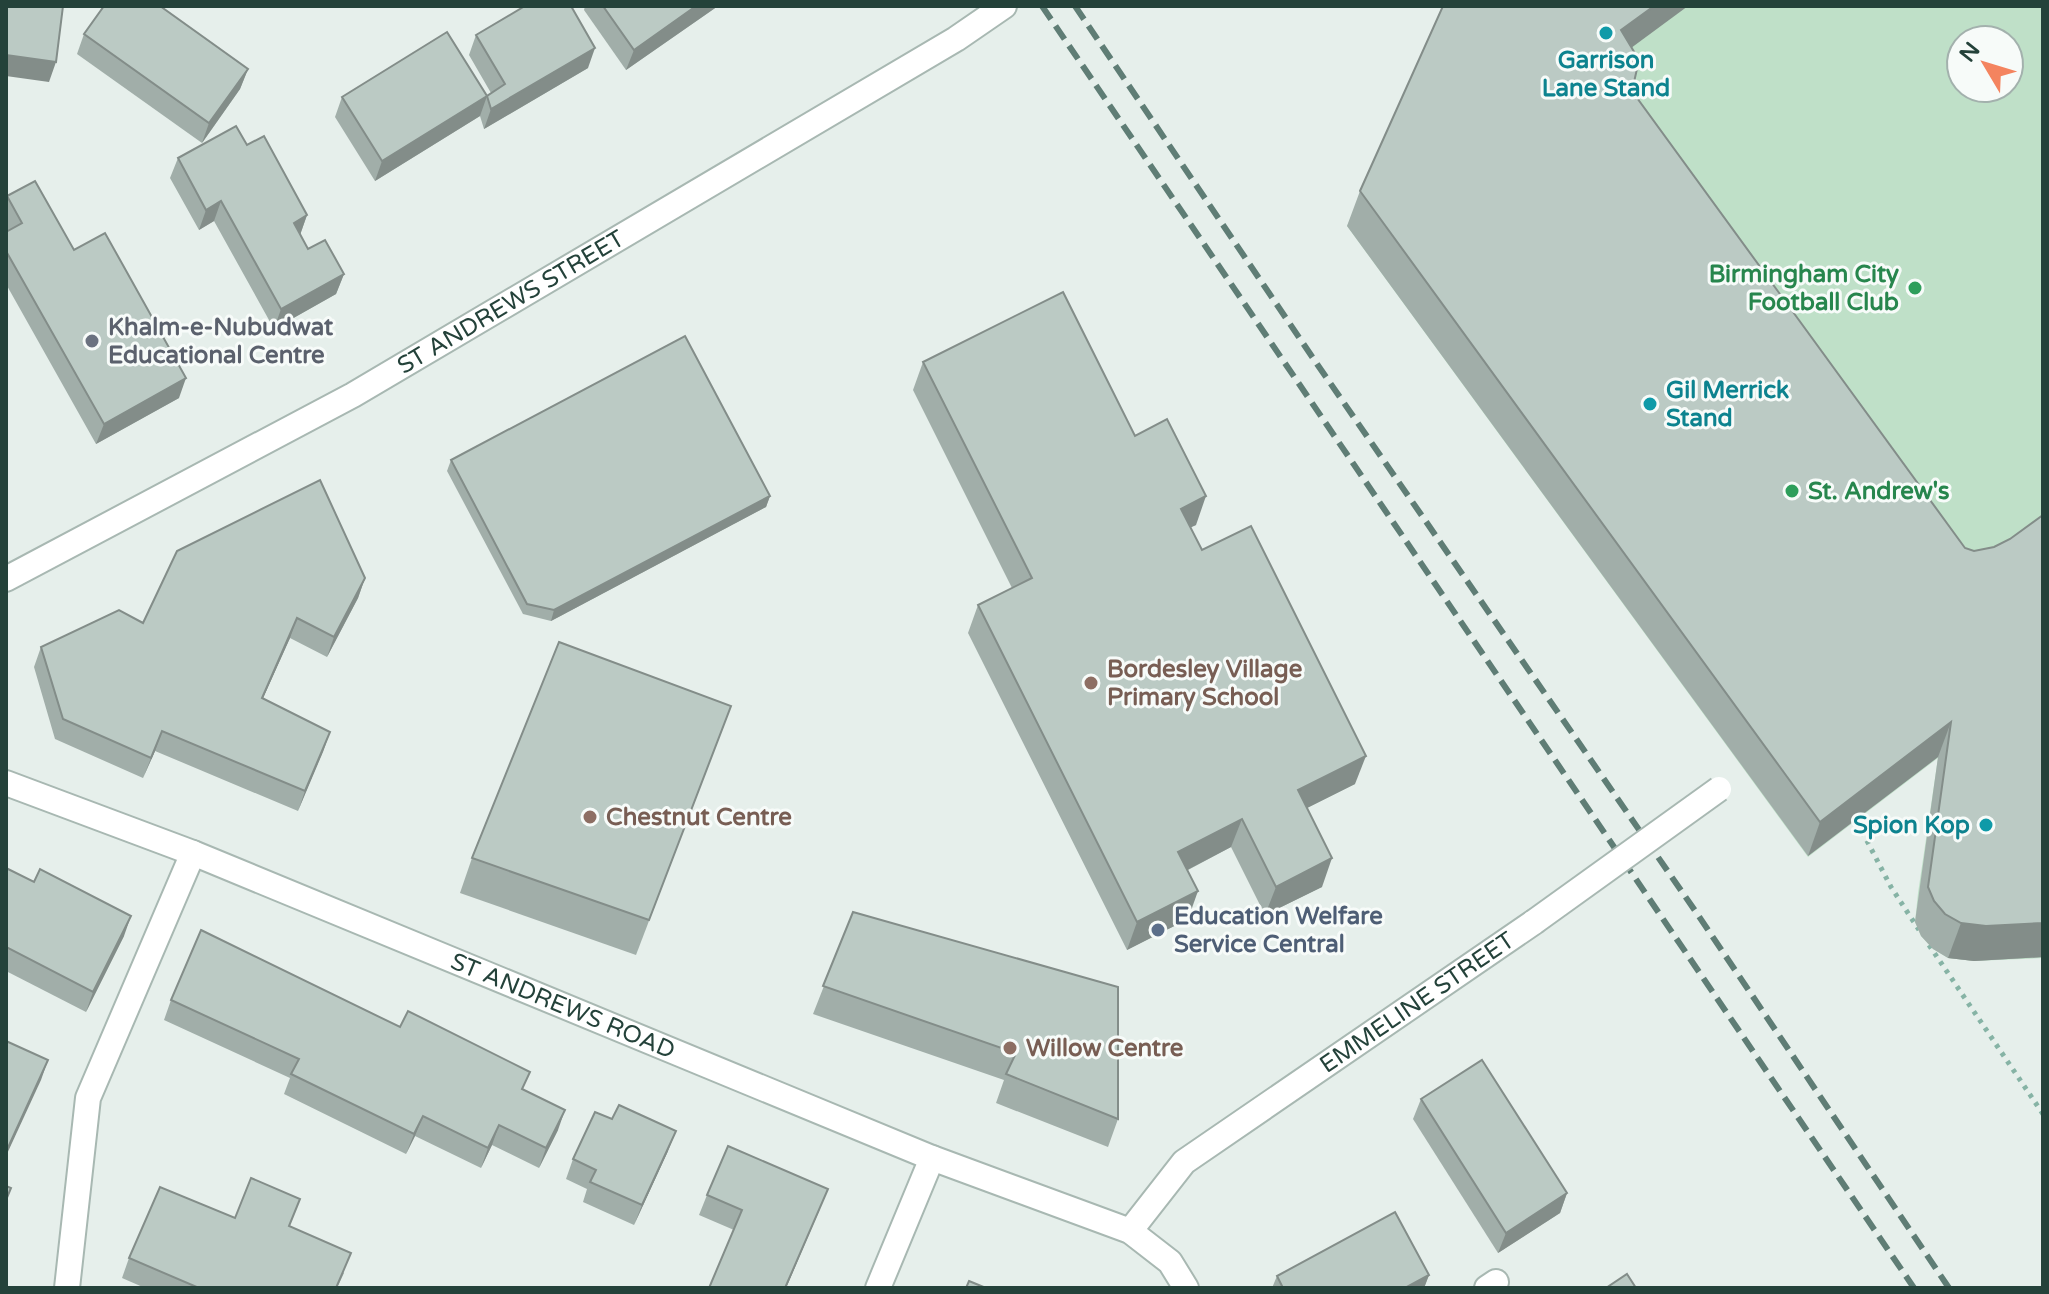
<svg xmlns="http://www.w3.org/2000/svg" width="2049" height="1294" font-family="'Varela Round',sans-serif">
<style>
.green{fill:#bfe0c8;fill-rule:evenodd}
.lines{fill:none;stroke-linecap:round;stroke-linejoin:round}
.minor-casing{stroke:#a8b8b2;stroke-width:28}
.path{stroke:#86b3a5;stroke-width:5;stroke-dasharray:4 6;stroke-linecap:butt}
.minor{stroke:#fff;stroke-width:24}
.rail{stroke:#5f7d75;stroke-width:6;stroke-dasharray:16 8;stroke-linecap:butt}
.minor-bridge-casing{stroke:#a8b8b2;stroke-width:28;stroke-linecap:butt}
.minor-bridge{stroke:#fff;stroke-width:24}
.wall{fill:#a1aea9}
.shaded-wall{fill:#838d89}
.building{fill:#bbcac4;stroke:#838d89;stroke-width:2}
.culture-dot{fill:#0f9aa8;stroke:#f7fbf9;stroke-width:3}
.leisure-dot{fill:#2e9e5b;stroke:#f7fbf9;stroke-width:3}
.worship-dot{fill:#6b7280;stroke:#f7fbf9;stroke-width:3}
.education-dot{fill:#8d6e63;stroke:#f7fbf9;stroke-width:3}
.service-dot{fill:#5c6f8a;stroke:#f7fbf9;stroke-width:3}
.labels{text-anchor:middle;stroke-width:6;stroke-linejoin:round;paint-order:stroke}
.culture-label{font-size:24px;font-weight:bold;fill:#0d838f;stroke:#f7fbf9}
.leisure-label{font-size:24px;font-weight:bold;fill:#27864d;stroke:#f7fbf9;text-anchor:end}
.street-label{font-size:24px;fill:#24423a;stroke:#f7fbf9}
.worship-label{font-size:24px;font-weight:bold;fill:#5b616d;stroke:#f7fbf9;text-anchor:start}
.education-label{font-size:24px;font-weight:bold;fill:#785e54;stroke:#f7fbf9;text-anchor:start}
.service-label{font-size:24px;font-weight:bold;fill:#4e5e75;stroke:#f7fbf9;text-anchor:start}
</style>
<rect width="100%" height="100%" fill="#e6efeb"/>
<!-- green -->
<path class="green" d="M1445,6H2043V958L1974,961L1948,958L1933,949L1921,936L1915,922L1918,893L1938,758L1808,857L1347,226ZM1961,40H2009V88H1961Z"/>
<g class="lines">
<defs>
<g id="minor">
<path id="s1" d="M6,579L353,395L956,39L1004,6"/>
<path id="s2" d="M6,783L193,853L932,1158L1130,1231L1170,1262L1186,1288"/>
<path id="s3" d="M1130,1231L1184,1162L1534,922"/>
<polyline points="67,1288 88,1098 193,853"/>
<polyline points="878,1288 932,1158"/>
<polyline points="1487,1288 1496,1282"/>
</g>
</defs>
<!-- minor casing -->
<use href="#minor" class="minor-casing"/>
<!-- path -->
<g class="path">
<polyline points="1853,814 1891,887 1919,930"/>
<polyline points="1929,945 2043,1114"/>
</g>
<!-- minor -->
<use href="#minor" class="minor"/>
<!-- rail -->
<g class="rail">
<polyline points="1042,6 1914,1288"/>
<polyline points="1075,6 1317,364 1698,915 1949,1288"/>
</g>
<defs>
<polyline id="minor-bridge" points="1534,922 1719,789"/>
</defs>
<!-- minor-bridge casing -->
<use href="#minor-bridge" class="minor-bridge-casing"/>
<!-- minor-bridge -->
<use href="#minor-bridge" class="minor-bridge"/>
</g>
<!-- wall -->
<g class="wall">
<polygon points="585,6 718,6 626,70 584,10"/>
<polygon points="84,34 248,69 240,89 202,143 77,54"/>
<polygon points="476,35 588,68 484,129 480,116 375,181 335,117 342,97 487,96 491,93 469,55"/>
<polygon points="1632,48 1632,91 1965,548 1974,551 1994,547 2010,539 2043,515 2043,957 1974,961 1948,958 1933,949 1921,936 1915,922 1938,757 1808,856 1347,226 1360,191"/>
<polygon points="247,145 307,215 300,235 308,249 344,274 336,294 274,329 214,221 199,230 170,178 178,158"/>
<polygon points="7,196 74,250 179,398 96,444 6,284 6,232 8,231 6,227"/>
<polygon points="923,362 1135,436 1196,525 1190,527 1202,550 1355,784 1307,808 1322,887 1265,915 1231,847 1188,870 1188,919 1127,950 968,633 978,605 1012,588 913,390"/>
<polygon points="451,460 770,496 766,507 551,621 523,614 447,471"/>
<polygon points="365,578 358,598 327,657 290,638 263,698 330,732 298,811 155,751 143,778 55,739 34,667 41,647 143,623"/>
<polygon points="731,706 636,955 460,893 472,858"/>
<polygon points="6,868 124,936 86,1012 6,971"/>
<polygon points="853,912 1118,1119 1108,1147 996,1103 1004,1080 813,1014"/>
<polygon points="171,1000 524,1090 558,1130 539,1168 492,1145 481,1168 415,1136 406,1154 284,1094 290,1078 164,1020"/>
<polygon points="1421,1099 1567,1193 1560,1213 1498,1253 1413,1119"/>
<polygon points="612,1119 668,1151 634,1225 583,1202 587,1189 566,1179 573,1159"/>
<polygon points="707,1195 820,1209 786,1288 709,1288 734,1230 699,1215"/>
<polygon points="235,1218 290,1227 344,1273 337,1288 145,1288 122,1278 129,1258"/>
<polygon points="1429,1275 1424,1288 1272,1288 1277,1276"/>
</g>
<!-- shaded-wall -->
<g class="shaded-wall">
<polygon points="696,6 718,6 626,70 634,50"/>
<polygon points="1654,6 1688,6 1608,65 1621,30"/>
<polygon points="595,48 588,68 484,129 491,109"/>
<polygon points="6,55 56,62 49,82 6,76"/>
<polygon points="248,69 240,89 202,143 209,123"/>
<polygon points="487,96 480,116 375,181 382,161"/>
<polygon points="221,201 214,221 199,230 206,210"/>
<polygon points="307,215 300,235 294,223"/>
<polygon points="344,274 336,294 274,329 281,309"/>
<polygon points="186,378 179,398 96,444 104,424"/>
<polygon points="770,496 766,507 551,621 554,610"/>
<polygon points="1206,496 1196,525 1171,537 1181,509"/>
<polygon points="365,578 358,598 327,657 334,637"/>
<polygon points="297,618 290,638 254,718 262,698"/>
<polygon points="1951,722 1938,757 1808,856 1820,822"/>
<polygon points="162,731 155,751 143,778 151,758"/>
<polygon points="330,732 323,752 298,811 305,791"/>
<polygon points="1366,756 1355,784 1287,818 1298,790"/>
<polygon points="1242,819 1231,847 1168,880 1178,852"/>
<polygon points="1332,858 1322,887 1265,915 1276,887"/>
<polygon points="1198,891 1188,919 1127,950 1137,922"/>
<polygon points="131,916 124,936 86,1012 93,992"/>
<polygon points="1961,923 2043,923 2043,957 1974,961 1948,958"/>
<polygon points="48,1060 41,1080 6,1156 6,1152"/>
<polygon points="565,1110 558,1130 539,1168 546,1148"/>
<polygon points="423,1116 415,1136 406,1154 414,1134"/>
<polygon points="499,1125 492,1145 481,1168 488,1148"/>
<polygon points="676,1131 668,1151 634,1225 642,1205"/>
<polygon points="828,1189 786,1288 785,1288"/>
<polygon points="1567,1193 1560,1213 1498,1253 1506,1233"/>
<polygon points="1429,1275 1424,1288 1405,1288"/>
</g>
<!-- building -->
<g class="building">
<polygon points="6,6 63,6 56,62 6,55"/>
<polygon points="104,6 160,6 248,69 209,123 84,34"/>
<polygon points="525,6 571,6 595,48 491,109 487,96 505,84 476,35"/>
<polygon points="603,6 696,6 634,50"/>
<polygon points="1443,6 1654,6 1621,30 1639,60 1632,91 1965,548 1974,551 1994,547 2010,539 2043,515 2043,923 1986,926 1961,923 1945,914 1934,901 1928,887 1951,722 1820,822 1360,191"/>
<polygon points="447,32 487,96 382,161 342,97"/>
<polygon points="236,126 247,145 264,136 307,215 294,223 308,249 325,240 344,274 281,309 221,201 206,210 178,158"/>
<polygon points="35,181 74,250 105,233 186,378 104,424 6,251 6,232 22,223 7,196"/>
<polygon points="1063,292 1135,436 1167,419 1206,496 1181,509 1202,550 1251,526 1366,756 1298,790 1332,858 1276,887 1242,819 1178,852 1198,891 1137,922 978,605 1032,578 923,362"/>
<polygon points="685,336 770,496 554,610 527,604 451,460"/>
<polygon points="320,480 365,578 334,637 297,618 262,698 330,732 305,791 162,731 151,758 63,719 41,647 119,610 143,623 177,551"/>
<polygon points="559,642 731,706 649,920 472,858"/>
<polygon points="6,868 34,882 40,869 131,916 93,992 6,947"/>
<polygon points="853,912 1118,987 1118,1119 1006,1074 1016,1053 823,986"/>
<polygon points="201,930 400,1027 408,1011 530,1072 522,1089 565,1110 546,1148 499,1125 488,1148 423,1116 414,1134 291,1074 299,1059 171,1000"/>
<polygon points="6,1041 48,1060 6,1152"/>
<polygon points="1482,1060 1567,1193 1506,1233 1421,1099"/>
<polygon points="619,1105 676,1131 642,1205 590,1182 596,1170 573,1159 595,1112 612,1119"/>
<polygon points="728,1146 828,1189 785,1288 709,1288 742,1210 707,1195"/>
<polygon points="251,1178 300,1199 289,1226 351,1253 336,1288 199,1288 129,1258 160,1187 235,1218"/>
<polygon points="6,1186 11,1188 6,1200"/>
<polygon points="1395,1212 1429,1275 1405,1288 1283,1288 1277,1276"/>
<polygon points="1627,1274 1636,1288 1606,1288"/>
<polygon points="969,1281 986,1288 966,1288"/>
</g>
<!-- markers -->
<g class="culture-dot">
<circle cx="1606" cy="33" r="8"/>
<circle cx="1650" cy="404" r="8"/>
<circle cx="1986" cy="825" r="8"/>
</g>
<g class="leisure-dot">
<circle cx="1915" cy="288" r="8"/>
<circle cx="1792" cy="491" r="8"/>
</g>
<circle class="worship-dot" cx="92" cy="341" r="8"/>
<g class="education-dot">
<circle cx="1091" cy="683" r="8"/>
<circle cx="590" cy="817" r="8"/>
<circle cx="1010" cy="1048" r="8"/>
</g>
<circle class="service-dot" cx="1158" cy="930" r="8"/>
<g class="labels">
<!-- culture labels -->
<g class="culture-label">
<text x="1606" y="68">Garrison<tspan x="1606" dy="28">Lane Stand</tspan></text>
<text x="1666" y="398" text-anchor="start">Gil Merrick<tspan x="1666" dy="28">Stand</tspan></text>
<text x="1970" y="833" text-anchor="end">Spion Kop</text>
</g>
<!-- leisure labels -->
<g class="leisure-label">
<text x="1899" y="282">Birmingham City<tspan x="1899" dy="28">Football Club</tspan></text>
<text x="1808" y="499" text-anchor="start">St. Andrew's</text>
</g>
<!-- street labels -->
<g class="street-label">
<text dy="8" stroke="none"><textPath href="#s1" startOffset="576">ST ANDREWS STREET</textPath></text>
<text dy="8" stroke="none"><textPath href="#s3" startOffset="370">EMMELINE STREET</textPath></text>
<text dy="8" stroke="none"><textPath href="#s2" startOffset="600">ST ANDREWS ROAD</textPath></text>
</g>
<!-- worship labels -->
<g class="worship-label">
<text x="108" y="335">Khalm-e-Nubudwat<tspan x="108" dy="28">Educational Centre</tspan></text>
</g>
<!-- education labels -->
<g class="education-label">
<text x="1107" y="677">Bordesley Village<tspan x="1107" dy="28">Primary School</tspan></text>
<text x="606" y="825">Chestnut Centre</text>
<text x="1026" y="1056">Willow Centre</text>
</g>
<!-- service labels -->
<g class="service-label">
<text x="1174" y="924">Education Welfare<tspan x="1174" dy="28">Service Central</tspan></text>
</g>
</g>
<!-- border -->
<rect width="2049" height="1294" fill="none" stroke="#24423a" stroke-width="16"/>
<!-- north arrow -->
<g transform="translate(1985 64) rotate(308)"><circle r="38" fill="#f7fbf9" stroke="#a3b1ad" stroke-width="2"/>
<path d="M0-6L14 30L0 20L-14 30Z" fill="#f4845f"/>
<text y="-12" font-size="22" font-weight="bold" text-anchor="middle" fill="#24423a">N</text>
</g>
</svg>
